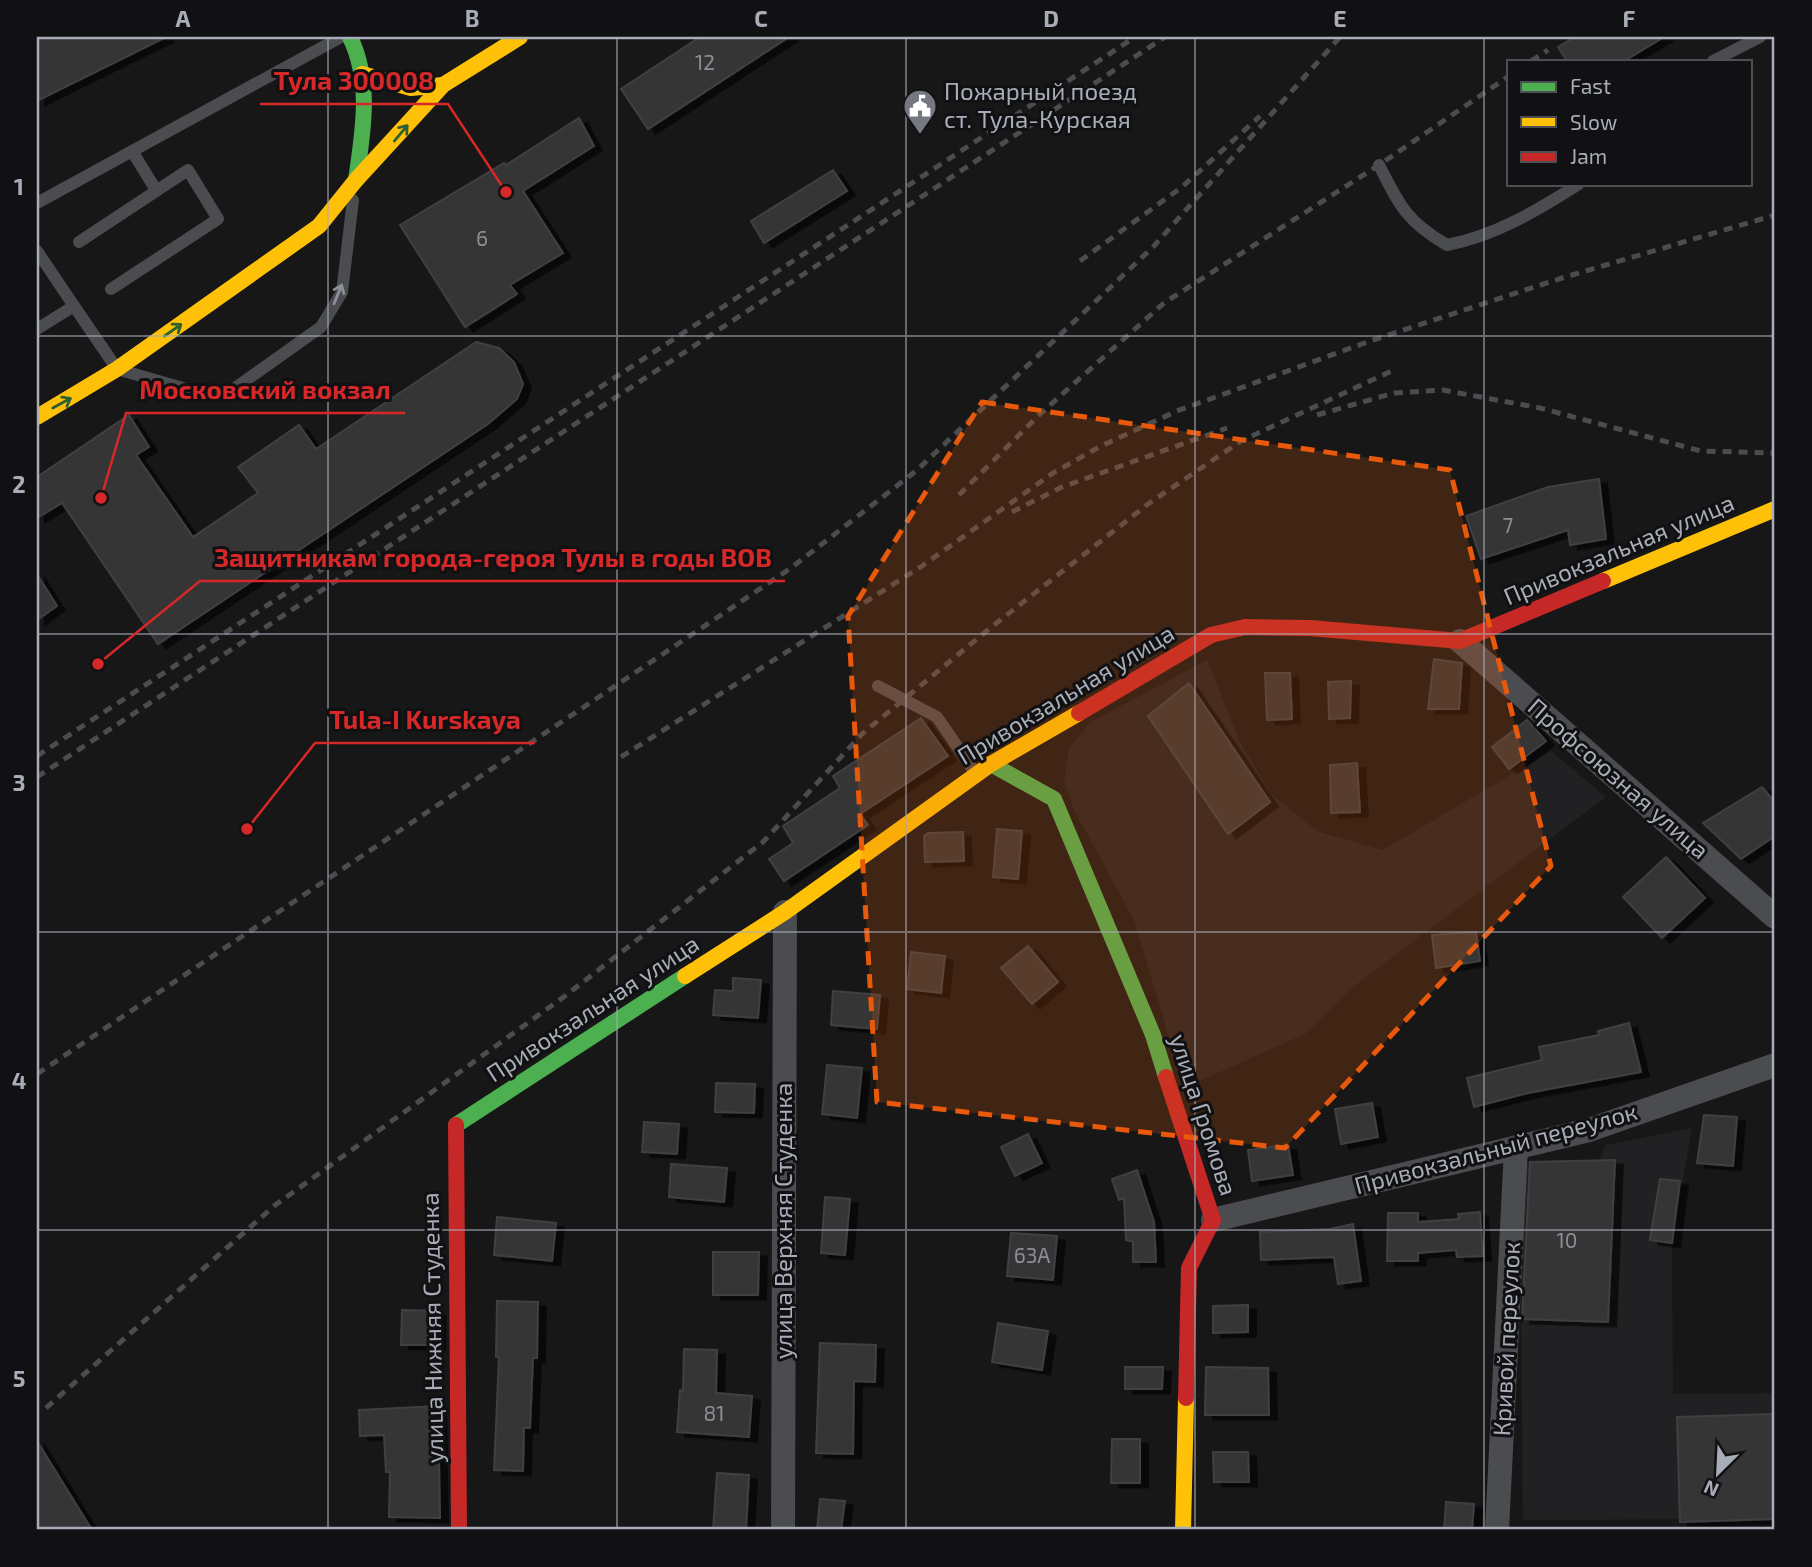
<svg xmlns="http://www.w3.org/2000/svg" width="1812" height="1567" font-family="'Exo 2',sans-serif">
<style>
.built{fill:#212123}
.building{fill:#353536;stroke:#3f4043;stroke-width:2;filter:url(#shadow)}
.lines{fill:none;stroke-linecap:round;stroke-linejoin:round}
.lane{stroke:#4b4c50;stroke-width:12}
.street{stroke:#4b4c50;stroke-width:24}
.fast{stroke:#4caf50;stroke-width:16}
.slow{stroke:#ffc107;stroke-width:16}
.jam{stroke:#c62828;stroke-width:16}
.rail{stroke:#4b4c4f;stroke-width:5;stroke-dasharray:9 7;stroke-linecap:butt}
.oneway{stroke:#2e6032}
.oneway2{stroke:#8c9099}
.marked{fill:#e8590c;fill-opacity:0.2;stroke:#e8590c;stroke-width:5;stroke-dasharray:14 9;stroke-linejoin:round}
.grid{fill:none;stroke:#a8adb8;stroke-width:2;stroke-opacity:0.55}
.labels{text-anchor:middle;stroke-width:6;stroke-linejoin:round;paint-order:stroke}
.number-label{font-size:21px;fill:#8b8f98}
.poi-label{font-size:24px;fill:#a8adb8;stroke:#111113;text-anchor:start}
.street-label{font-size:24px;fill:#a8adb8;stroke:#111113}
.leader{fill:none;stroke:#d62828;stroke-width:2.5}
.callout-dot{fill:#d62828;stroke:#111113;stroke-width:2.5}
.callout-label{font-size:26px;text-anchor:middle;font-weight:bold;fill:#d62828;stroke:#111113;stroke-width:6;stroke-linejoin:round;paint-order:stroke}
.neatline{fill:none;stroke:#a8adb8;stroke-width:2.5}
.grid-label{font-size:23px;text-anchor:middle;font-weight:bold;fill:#a8adb8}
</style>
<defs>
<filter id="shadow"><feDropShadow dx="8" dy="4.5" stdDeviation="0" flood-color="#0009"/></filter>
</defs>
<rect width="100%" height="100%" fill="#171717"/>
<!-- built -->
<g class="built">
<polygon points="1207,660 1240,742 1271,794 1319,832 1383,850 1551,751 1606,797 1353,987 1305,1034 1184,1088 1134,920 1074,810 1064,781 1069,748 1091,722"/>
<polygon points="1692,1128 1672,1243 1673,1394 1775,1393 1775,1519 1523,1520 1521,1319 1525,1162 1600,1160 1605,1145"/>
</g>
<!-- building -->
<g class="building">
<polygon points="37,37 166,37 37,101"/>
<polygon points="700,37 789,37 648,129 621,89"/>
<polygon points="1575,37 1664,37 1624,61 1567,61 1558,47"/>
<polygon points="579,118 594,146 523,191 563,253 510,285 517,294 465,327 400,225 504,163 506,165"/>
<polygon points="833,170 847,191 764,243 751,221"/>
<polygon points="476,342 499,348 514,362 523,384 517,399 488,424 158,644 62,503 37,518 37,477 129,415 149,447 136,455 193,537 258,493 238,467 299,425 316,449"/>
<polygon points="1599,479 1606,539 1570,545 1568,530 1481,559 1466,516 1548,487"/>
<polygon points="37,574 57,606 37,620"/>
<polygon points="1434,659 1462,663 1459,709 1428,709"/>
<polygon points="1265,673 1290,673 1292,719 1267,720"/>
<polygon points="1351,681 1350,718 1329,719 1328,682"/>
<polygon points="1189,683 1270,802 1228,834 1148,716"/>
<polygon points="921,718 948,756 860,814 868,825 784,881 769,859 793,843 783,826 840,788 833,776"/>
<polygon points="1527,720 1546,741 1509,769 1492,747"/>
<polygon points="1357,763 1360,812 1331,813 1330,765"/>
<polygon points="1762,787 1775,802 1775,836 1741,859 1703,823"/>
<polygon points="997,829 1022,831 1018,879 993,877"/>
<polygon points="963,832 964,861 925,862 924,836 928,833"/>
<polygon points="1666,857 1705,898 1662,938 1623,897"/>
<polygon points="1476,932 1480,961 1436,968 1432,935"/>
<polygon points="1028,946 1058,982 1032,1004 1001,968"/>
<polygon points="911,952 945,956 941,993 907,989"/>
<polygon points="733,978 761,980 758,1018 713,1015 715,990 733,991"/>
<polygon points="833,991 880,995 877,1029 831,1025"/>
<polygon points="1629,1023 1641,1072 1528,1093 1474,1107 1467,1078 1542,1060 1539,1047 1599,1035 1598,1031"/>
<polygon points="827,1065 862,1068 857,1118 822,1114"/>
<polygon points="716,1083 755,1084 754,1113 715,1112"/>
<polygon points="1372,1103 1378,1137 1341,1144 1335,1109"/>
<polygon points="1704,1115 1737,1117 1733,1166 1697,1163"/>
<polygon points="644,1122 679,1124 677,1154 642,1152"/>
<polygon points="1028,1134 1042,1163 1015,1176 1001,1147"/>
<polygon points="1288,1145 1293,1175 1252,1181 1248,1150"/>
<polygon points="1615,1160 1608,1322 1522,1319 1530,1162"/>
<polygon points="671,1164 727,1168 724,1202 669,1197"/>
<polygon points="1137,1170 1154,1222 1156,1262 1133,1262 1133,1242 1126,1240 1124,1198 1119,1200 1112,1179"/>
<polygon points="1660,1179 1680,1181 1672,1243 1650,1240"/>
<polygon points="825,1197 850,1199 845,1255 821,1253"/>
<polygon points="1480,1212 1483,1256 1457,1257 1456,1250 1418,1253 1418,1261 1387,1261 1388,1213 1418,1213 1418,1222 1459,1219 1458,1214"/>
<polygon points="497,1217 556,1223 552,1261 494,1255"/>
<polygon points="1353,1224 1361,1281 1338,1284 1334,1257 1261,1260 1260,1232 1330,1229"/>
<polygon points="1011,1233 1057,1236 1053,1280 1007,1276"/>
<polygon points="713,1252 759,1252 758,1295 713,1295"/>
<polygon points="497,1301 538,1302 537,1358 533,1358 530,1428 524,1428 523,1471 494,1470 499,1357 496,1357"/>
<polygon points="1248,1305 1248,1332 1213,1333 1213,1306"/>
<polygon points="402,1310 437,1311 437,1345 401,1345"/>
<polygon points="998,1323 1048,1331 1042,1370 992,1362"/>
<polygon points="820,1343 876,1345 875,1382 854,1381 853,1454 816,1453"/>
<polygon points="684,1349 717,1350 716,1393 752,1396 749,1437 677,1432 680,1390 683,1391"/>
<polygon points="1125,1367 1163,1367 1162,1389 1125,1389"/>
<polygon points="1206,1367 1268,1368 1269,1415 1205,1415"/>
<polygon points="438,1406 440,1518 389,1517 390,1472 386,1472 384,1435 360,1436 359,1410"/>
<polygon points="1775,1414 1775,1519 1680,1522 1677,1417"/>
<polygon points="1112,1439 1140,1439 1140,1483 1111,1483"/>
<polygon points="37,1441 92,1530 37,1530"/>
<polygon points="1213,1452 1248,1452 1249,1482 1214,1482"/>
<polygon points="717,1473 749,1475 746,1530 713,1530"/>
<polygon points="820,1499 845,1501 841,1530 817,1530"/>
<polygon points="1446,1502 1474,1504 1472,1530 1444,1530"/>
</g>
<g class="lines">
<!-- lane -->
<g class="lane">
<polyline points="1713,61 1760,37"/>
<polyline points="132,151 156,190"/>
<path d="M1379,165C1399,205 1407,222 1447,245C1495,236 1538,210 1579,184"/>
<polyline points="37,203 341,37"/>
<polyline points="79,242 188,170 218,219 111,289"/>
<polyline points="37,251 74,306 37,329"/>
<polyline points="74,306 117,369 200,393 231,391 321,327 342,292 353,200"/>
<polyline points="878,686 937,717 976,774"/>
</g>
<!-- street -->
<g class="street">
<polyline points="1460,641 1775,917"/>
<polyline points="1213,1220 1589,1130 1775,1065"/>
<polyline points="783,1530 785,912"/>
<polyline points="1497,1530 1516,1147"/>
</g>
<!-- fast -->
<g class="fast">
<path d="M350,37C372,83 363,131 356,180"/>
<polyline points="991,764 1054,799 1153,1035 1166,1077"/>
<polyline points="456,1125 685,976"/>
</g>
<!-- slow -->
<g class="slow">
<polyline points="362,74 411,88 443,85"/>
<polyline points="37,417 117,369 319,226 356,180 443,85 520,37"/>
<polyline points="1603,581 1775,509"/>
<polyline points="685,976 785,912 991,764 1079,713"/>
<polyline points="1183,1530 1186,1398"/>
</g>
<!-- jam -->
<g class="jam">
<polyline points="1079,713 1211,635 1245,627 1310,628 1460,641 1603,581"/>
<polyline points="1166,1077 1213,1220 1189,1268 1186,1398"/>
<polyline points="456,1125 459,1530"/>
</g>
<!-- rail -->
<g class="rail">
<polyline points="1531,61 1548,50"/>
<polyline points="1080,261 1182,187 1260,116"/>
<polyline points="1317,415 1394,393 1443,390 1540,408 1701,451 1775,453"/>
<polyline points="959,495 1040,414 1164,303 1379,165 1509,76"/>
<polyline points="1012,512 1062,487 1227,428"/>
<polyline points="37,756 1135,37"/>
<polyline points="621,757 922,566 1053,473 1101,446 1177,411 1373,340 1562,278 1775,215"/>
<polyline points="37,777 1165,37"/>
<polyline points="37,1074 791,568 916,471 1153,247 1340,37"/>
<polyline points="46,1408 274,1206 565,996 763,842 862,734 989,629 1148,504 1241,441 1396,369"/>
</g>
</g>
<!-- one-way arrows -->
<defs><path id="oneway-shaft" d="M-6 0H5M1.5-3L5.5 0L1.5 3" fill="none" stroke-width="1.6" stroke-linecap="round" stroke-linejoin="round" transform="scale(1.75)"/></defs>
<g class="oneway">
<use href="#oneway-shaft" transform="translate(401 133) rotate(-50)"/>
<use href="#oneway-shaft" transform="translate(173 330) rotate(-35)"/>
<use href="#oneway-shaft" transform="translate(62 403) rotate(-29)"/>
</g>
<use class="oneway2" href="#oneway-shaft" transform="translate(338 294) rotate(-68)"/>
<!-- marked area -->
<path class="marked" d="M982,402L1450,470L1551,866L1285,1148L877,1102L848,616Z"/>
<!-- grid -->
<path class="grid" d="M328,37V1530M617,37V1530M906,37V1530M1195,37V1530M1484,37V1530M37,336H1775M37,634H1775M37,932H1775M37,1230H1775"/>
<!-- icons -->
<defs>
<symbol id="civic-pin" viewBox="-11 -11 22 30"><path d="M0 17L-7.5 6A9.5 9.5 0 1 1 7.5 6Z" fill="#757880" stroke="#111113"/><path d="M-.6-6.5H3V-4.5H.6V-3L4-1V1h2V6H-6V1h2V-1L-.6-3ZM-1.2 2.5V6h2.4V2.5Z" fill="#fff"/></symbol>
</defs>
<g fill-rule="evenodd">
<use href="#civic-pin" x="901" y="87" width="38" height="52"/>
</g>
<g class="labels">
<!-- number labels -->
<g class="number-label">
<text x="705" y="70">12</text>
<text x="482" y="246">6</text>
<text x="1508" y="533">7</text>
<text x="1567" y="1248">10</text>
<text x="1032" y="1263">63А</text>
<text x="714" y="1421">81</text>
</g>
<!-- poi labels -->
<g class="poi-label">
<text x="944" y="100">Пожарный поезд<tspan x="944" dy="28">ст. Тула-Курская</tspan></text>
</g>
<!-- street labels -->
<g class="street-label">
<text transform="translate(1619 550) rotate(-23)" y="8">Привокзальная улица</text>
<text transform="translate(1066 695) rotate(-31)" y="8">Привокзальная улица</text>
<text transform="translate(1618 779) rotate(41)" y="8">Профсоюзная улица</text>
<text transform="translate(593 1009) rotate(-33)" y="8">Привокзальная улица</text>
<text transform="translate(1203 1115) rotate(72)" y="8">улица Громова</text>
<text transform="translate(1496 1149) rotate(-15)" y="8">Привокзальный переулок</text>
<text transform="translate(784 1221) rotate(-90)" y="8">улица Верхняя Cтуденка</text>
<text transform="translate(433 1328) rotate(-91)" y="8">улица Нижняя Cтуденкa</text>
<text transform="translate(1507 1339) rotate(-87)" y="8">Кривой переулок</text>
</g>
</g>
<!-- callouts -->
<path class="leader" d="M506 192L448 104H260M101 498L126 413H405M98 664L200 581H785M247 829L315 743H535"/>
<g class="callout-dot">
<circle cx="506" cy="192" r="7"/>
<circle cx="101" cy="498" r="7"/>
<circle cx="98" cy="664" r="7"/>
<circle cx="247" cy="829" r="7"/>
</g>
<g class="callout-label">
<text x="354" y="90">Тула 300008</text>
<text x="265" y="399">Московский вокзал</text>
<text x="493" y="567">Защитникам города-героя Тулы в годы ВОВ</text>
<text x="425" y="729">Tula-I Kurskaya</text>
</g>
<!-- border -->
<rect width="1812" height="1567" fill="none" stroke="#111113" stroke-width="77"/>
<!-- legend -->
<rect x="1507" y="60" width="245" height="126" fill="#111113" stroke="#4d4f55" stroke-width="2"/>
<rect x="1521" y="82" width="35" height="10" fill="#4caf50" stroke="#4d4f55" stroke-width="2"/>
<text x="1570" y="94" font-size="21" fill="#a8adb8">Fast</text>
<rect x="1521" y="117" width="35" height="10" fill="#ffc107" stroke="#4d4f55" stroke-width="2"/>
<text x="1570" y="130" font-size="21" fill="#a8adb8">Slow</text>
<rect x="1521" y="152" width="35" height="10" fill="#c62828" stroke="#4d4f55" stroke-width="2"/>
<text x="1570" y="164" font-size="21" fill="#a8adb8">Jam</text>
<!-- north arrow -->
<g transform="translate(1718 1473) rotate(204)" stroke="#111113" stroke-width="5" paint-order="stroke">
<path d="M0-5L12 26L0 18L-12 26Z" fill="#a8adb8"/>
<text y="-10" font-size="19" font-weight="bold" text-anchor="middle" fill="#a8adb8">N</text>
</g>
<rect x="38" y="38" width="1735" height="1490" class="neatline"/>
<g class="grid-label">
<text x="183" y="27">A</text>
<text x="472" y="27">B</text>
<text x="761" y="27">C</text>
<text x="1051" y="27">D</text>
<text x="1340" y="27">E</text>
<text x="1629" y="27">F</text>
<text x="19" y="195">1</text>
<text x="19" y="493">2</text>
<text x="19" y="791">3</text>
<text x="19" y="1089">4</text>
<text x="19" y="1387">5</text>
</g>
</svg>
